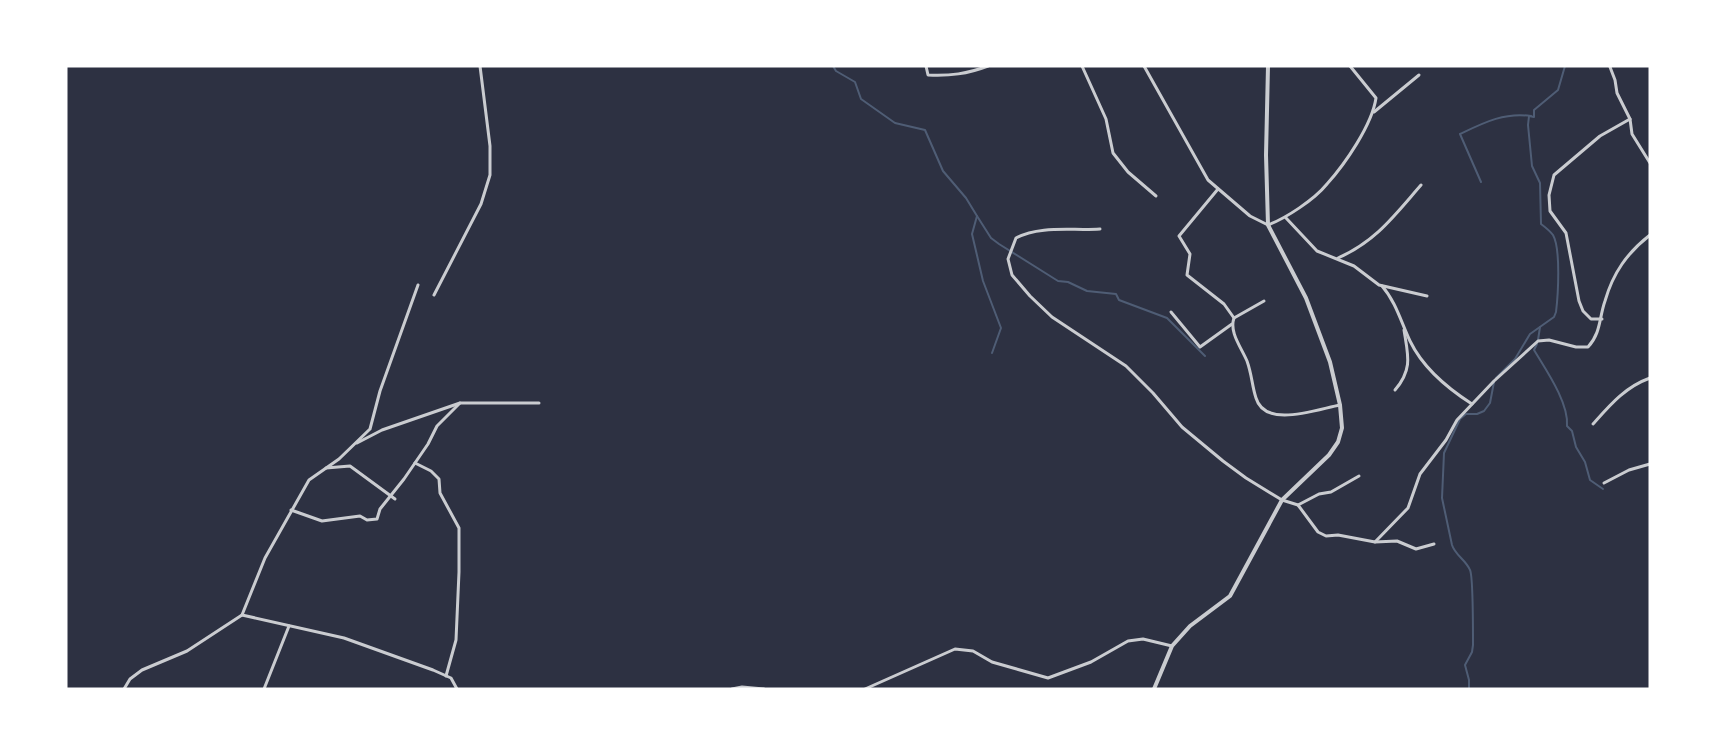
<svg xmlns="http://www.w3.org/2000/svg" width="1716" height="755" font-family="'Open Sans',sans-serif">
<style>
.lines{fill:none;stroke-linecap:round;stroke-linejoin:round}
.stream{stroke:#4f5d75;stroke-width:2}
.minor{stroke:#caccd0;stroke-width:3}
.tertiary{stroke:#caccd0;stroke-width:4}
</style>
<rect width="100%" height="100%" fill="#2d3142"/>
<g class="lines">
<!-- stream -->
<g class="stream">
<polyline points="833,66 836,71 855,82 861,99 895,123 925,130 943,171 966,198 977,216 972,234 983,281 1001,328 992,353"/>
<path d="M1481,182L1460,134C1483,123 1504,112 1531,116"/>
<polyline points="977,216 991,238 999,244 1058,281 1068,282 1087,291 1116,294 1119,300 1167,318 1205,356"/>
<polyline points="1538,340 1540,327"/>
<path d="M1537,344L1534,350C1546,370 1569,403 1567,426L1572,431L1576,447L1585,462L1590,480L1603,489"/>
<path d="M1496,378L1515,359L1530,334L1554,317L1556,312C1558,296 1561,249 1553,235C1550,231 1545,227 1541,224L1540,183L1532,166L1528,125L1529,116L1534,117V110L1558,90L1565,66"/>
<path d="M1469,689V680L1465,665L1472,652L1473,645C1473,634 1473,576 1470,570C1466,560 1455,555 1452,545L1442,498L1444,453L1460,419L1466,414H1477L1484,411L1490,403L1494,382"/>
</g>
<!-- minor -->
<g class="minor">
<path d="M926,66L928,75C950,76 967,74 988,66"/>
<polyline points="1082,66 1106,119 1113,153 1128,172 1156,196"/>
<path d="M1144,66L1208,180L1250,216L1268,225C1286,218 1314,200 1327,184C1345,164 1372,125 1376,98L1350,66"/>
<polyline points="1611,66 1610,67 1615,80 1617,93 1630,119 1632,134 1650,163"/>
<polyline points="1374,112 1419,75"/>
<path d="M1218,189L1179,236L1190,254L1187,275L1224,304L1234,318C1229,332 1241,347 1247,361C1252,375 1252,386 1256,398C1265,429 1318,409 1340,405"/>
<polyline points="1286,218 1317,251 1354,266 1379,285 1427,296"/>
<path d="M1100,229C1073,231 1040,225 1016,238L1008,259L1012,275L1030,296L1052,317L1126,366L1153,393L1182,427L1223,461L1246,478L1282,500L1298,505L1318,532L1326,536L1338,535L1375,542L1408,508L1420,474L1446,440L1457,420L1494,381L1538,341L1549,340L1576,347H1588C1601,333 1599,318 1605,301C1613,273 1627,253 1650,235"/>
<path d="M1338,258C1376,241 1394,216 1421,185"/>
<path d="M1382,286C1396,302 1401,322 1410,341C1423,368 1447,388 1472,404"/>
<polyline points="434,295 481,204 490,175 490,146 480,66"/>
<polyline points="1171,312 1200,347 1232,324"/>
<polyline points="1234,318 1264,301"/>
<polyline points="1602,319 1591,319 1583,311 1579,301 1566,233 1550,211 1549,195 1554,175 1600,136 1630,119"/>
<path d="M1395,390C1413,369 1408,355 1404,330"/>
<path d="M1593,424C1610,405 1625,387 1650,378"/>
<polyline points="357,443 382,430 460,403 539,403"/>
<polyline points="415,463 431,471 439,479 440,493 459,528 459,572 456,640 446,676"/>
<polyline points="326,468 350,466 395,499"/>
<polyline points="1604,483 1629,470 1650,464"/>
<polyline points="1298,505 1319,494 1331,492 1359,476"/>
<polyline points="291,510 322,521 360,516 367,520 377,519 380,509 404,479 428,444 437,426 460,403"/>
<polyline points="1375,542 1397,541 1416,549 1434,544"/>
<polyline points="242,615 344,638 433,670 451,678 457,689"/>
<polyline points="124,689 130,679 142,670 187,651 242,615 265,558 309,480 339,459 370,429 380,391 418,285"/>
<polyline points="264,689 289,626"/>
<polyline points="732,689 742,687 764,689"/>
<polyline points="865,689 955,649 973,651 992,662 1048,678 1091,662 1128,641 1143,639 1172,646"/>
</g>
<!-- tertiary -->
<polyline class="tertiary" points="1154,689 1172,646 1190,626 1230,596 1282,500 1329,455 1338,442 1342,428 1340,405 1330,362 1306,298 1268,225 1266,155 1268,66"/>
</g>
<!-- border -->
<rect width="1716" height="755" fill="none" stroke="#ffffff" stroke-width="135"/>
</svg>
